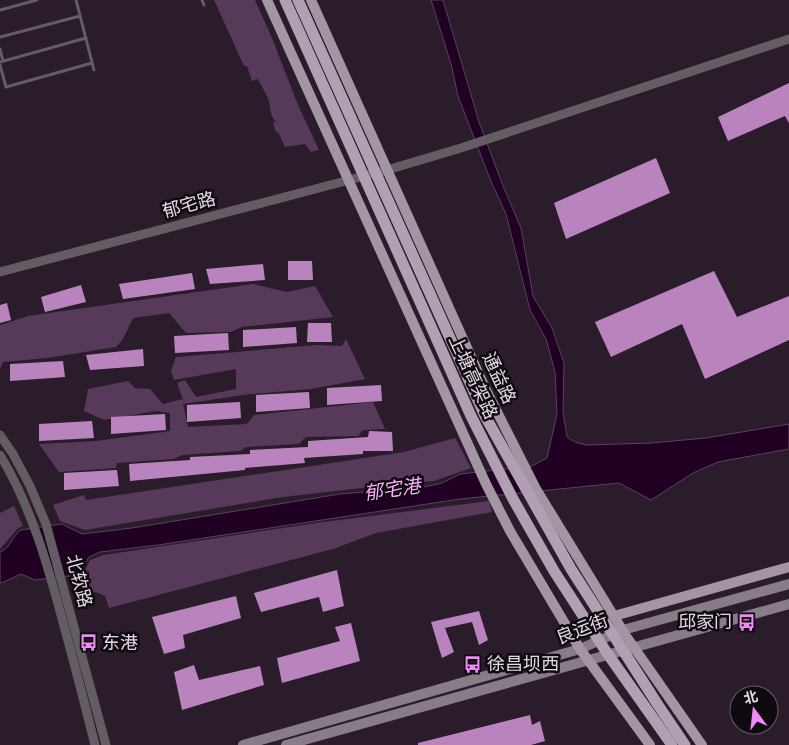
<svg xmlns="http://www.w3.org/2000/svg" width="789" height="745" font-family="Poppins,'Noto Sans SC',sans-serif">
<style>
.green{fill:#573a59}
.water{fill:#200124;stroke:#5b425e}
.building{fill:#b984bd}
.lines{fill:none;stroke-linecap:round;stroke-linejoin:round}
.service{stroke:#635c63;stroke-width:3}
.tertiary{stroke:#635c63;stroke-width:9}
.secondary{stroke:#887c89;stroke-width:10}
.primary{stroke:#a495a5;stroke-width:10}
.trunk-bridge{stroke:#b1a0b2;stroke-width:11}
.labels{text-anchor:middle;stroke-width:5;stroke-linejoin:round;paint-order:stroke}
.street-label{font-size:18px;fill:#e4dae5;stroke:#0f0910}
.poi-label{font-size:18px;fill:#e4dae5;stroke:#0f0910;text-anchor:start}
.water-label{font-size:19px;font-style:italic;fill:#f7affd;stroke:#0f0910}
</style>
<rect width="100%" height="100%" fill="#2a1c2b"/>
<!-- green -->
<g class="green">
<path d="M214,0H255L272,38L298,105L319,150L311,152L305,144L285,147L279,134L275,130L273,122H276C269,115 271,107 268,98C267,96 260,83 258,79L252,81L247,66H244Z"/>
<polygon points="253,284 287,292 315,286 333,317 242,327 231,332 186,333 169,313 133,318 123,339 116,347 47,358 3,362 0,369 0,325 28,316"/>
<polygon points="346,339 365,379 311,389 243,395 183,404 188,427 247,424 254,415 373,402 385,429 363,430 358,436 306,437 299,444 246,447 240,451 182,455 174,459 117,463 116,468 59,472 39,444 96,441 170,431 170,413 156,411 104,420 84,411 88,389 128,381 135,388 150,389 163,404 183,399 177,383 185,380 196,397 236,389 236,369 174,380 171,371 176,357 317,345 342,346"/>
<polygon points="455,438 471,468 434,481 370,487 283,497 85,530 60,521 53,505 84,495 86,500 404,452"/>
<polygon points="489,501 492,512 376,533 333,549 109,608 105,596 96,592 83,595 80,580 90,560 104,555 316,523"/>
<polygon points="14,506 23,526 18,528 0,549 0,513"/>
</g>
<!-- water -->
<path class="water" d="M431,0H443L479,122L503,186L521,228L533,296L552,328L564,363L563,412L567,437L575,442L586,445L651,443L706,438L789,424V449L718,462L693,473L651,500L619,483L460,499L158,545L100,552L89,557L79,574L76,575L35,580L21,574L4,582L0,583V552C11,548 12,536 21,530L62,524L82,534L132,528L340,494L424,487L442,483L460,474L532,466L547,458L557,414L555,372L546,339L530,310L506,214L490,179L458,96L451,64Z"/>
<!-- building -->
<g class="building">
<polygon points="789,83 789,123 785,116 728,141 718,117"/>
<polygon points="656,158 670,193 566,239 554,203"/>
<polygon points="288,261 312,261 313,280 288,280"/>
<polygon points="263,264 265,280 210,284 206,269"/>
<polygon points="714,271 737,317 789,296 789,340 705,379 682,324 611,357 595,322"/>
<polygon points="192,273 195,289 123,299 119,284"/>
<polygon points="81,285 86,302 45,312 41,297"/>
<polygon points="7,303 11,320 0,323 0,305"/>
<polygon points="308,323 331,323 332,342 307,342"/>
<polygon points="296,327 297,343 243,347 243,330"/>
<polygon points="228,333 229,350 175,353 174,336"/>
<polygon points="143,349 144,366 90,370 86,355"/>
<polygon points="63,361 65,377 10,381 10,364"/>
<polygon points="381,385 382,401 327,405 327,388"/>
<polygon points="309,392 310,408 256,412 256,395"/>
<polygon points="240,402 241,418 187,422 187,405"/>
<polygon points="165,414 166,430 111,434 111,417"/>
<polygon points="92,421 94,438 39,441 39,424"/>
<polygon points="369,431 392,432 393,451 363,451 363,454 304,458 305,463 245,468 245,470 130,481 129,464 190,460 190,457 250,454 250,450 308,447 308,441 368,437"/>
<polygon points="117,470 119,486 64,490 64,473"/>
<polygon points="337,570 344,606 323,612 319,597 261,612 254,593"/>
<polygon points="236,596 241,618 183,635 185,648 164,654 152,617"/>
<polygon points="479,611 488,640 479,645 472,622 445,628 454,652 442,658 431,622"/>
<polygon points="351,623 360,661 282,683 277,658 340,641 335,627"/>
<polygon points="194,665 199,680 260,666 264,685 182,710 174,672"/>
<polygon points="530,715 532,725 540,721 545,741 531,745 418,745 418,743"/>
</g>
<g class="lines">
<!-- service -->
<g class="service">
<polyline points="76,0 94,70"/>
<polyline points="202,0 204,5"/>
<polyline points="0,10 37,0"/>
<polyline points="0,37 80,16"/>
<polyline points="0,49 3,61"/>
<polyline points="0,62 86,38"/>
<polyline points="0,65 6,87 92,63"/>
</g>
<!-- tertiary -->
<g class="tertiary">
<polyline points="0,272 387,170 461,148 789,39"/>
<polyline points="0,435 13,454 30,486 46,524 106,745"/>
<path d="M0,455C32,508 48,566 64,626C75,666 85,705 95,745"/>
</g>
<!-- secondary -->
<g class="secondary">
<polyline points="243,745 580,649 623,630 789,584"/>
<polyline points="286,745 789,604"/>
</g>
<!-- primary -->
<g class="primary">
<polyline points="267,0 486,484 510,531 580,649 650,745"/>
<polyline points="311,0 485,388 536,489 626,636 702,745"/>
<polyline points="614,616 789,567"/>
</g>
<!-- trunk-bridge -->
<g class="trunk-bridge">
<polyline points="285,0 471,416 513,499 554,571 607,653 672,745"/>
<polyline points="298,0 485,416 571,569 658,705 685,745"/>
</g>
</g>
<!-- icons -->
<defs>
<symbol id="bus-bare" viewBox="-9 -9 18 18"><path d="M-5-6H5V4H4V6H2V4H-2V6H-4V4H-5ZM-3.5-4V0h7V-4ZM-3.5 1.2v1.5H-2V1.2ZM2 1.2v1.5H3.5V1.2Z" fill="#ef8bf7" stroke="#0f0910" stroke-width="2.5" paint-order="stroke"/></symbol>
</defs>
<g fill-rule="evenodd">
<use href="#bus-bare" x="734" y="610" width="25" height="25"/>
<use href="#bus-bare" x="76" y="630" width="25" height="25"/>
<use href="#bus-bare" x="460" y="652" width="25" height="25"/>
</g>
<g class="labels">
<!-- street labels -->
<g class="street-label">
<text transform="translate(189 205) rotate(-15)" y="6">郁宅路</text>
<text transform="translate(473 377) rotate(65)" y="6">上塘高架路</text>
<text transform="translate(499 378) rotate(65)" y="6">通益路</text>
<text transform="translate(79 581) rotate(75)" y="6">北软路</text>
<text transform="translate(582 629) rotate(-21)" y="6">良运街</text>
</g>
<!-- poi labels -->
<g class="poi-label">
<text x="732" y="628" text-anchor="end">邱家门</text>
<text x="102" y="649">东港</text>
<text x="487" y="670">徐昌坝西</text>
</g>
<!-- water labels -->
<g class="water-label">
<text transform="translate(392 489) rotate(-8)" y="7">郁宅港</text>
</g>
</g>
<!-- north arrow -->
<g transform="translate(754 710) rotate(345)"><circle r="24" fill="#0f0910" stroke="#645d65"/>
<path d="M0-4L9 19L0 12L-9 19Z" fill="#ef8bf7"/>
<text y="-8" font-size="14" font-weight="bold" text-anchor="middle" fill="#e4dae5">北</text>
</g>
</svg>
